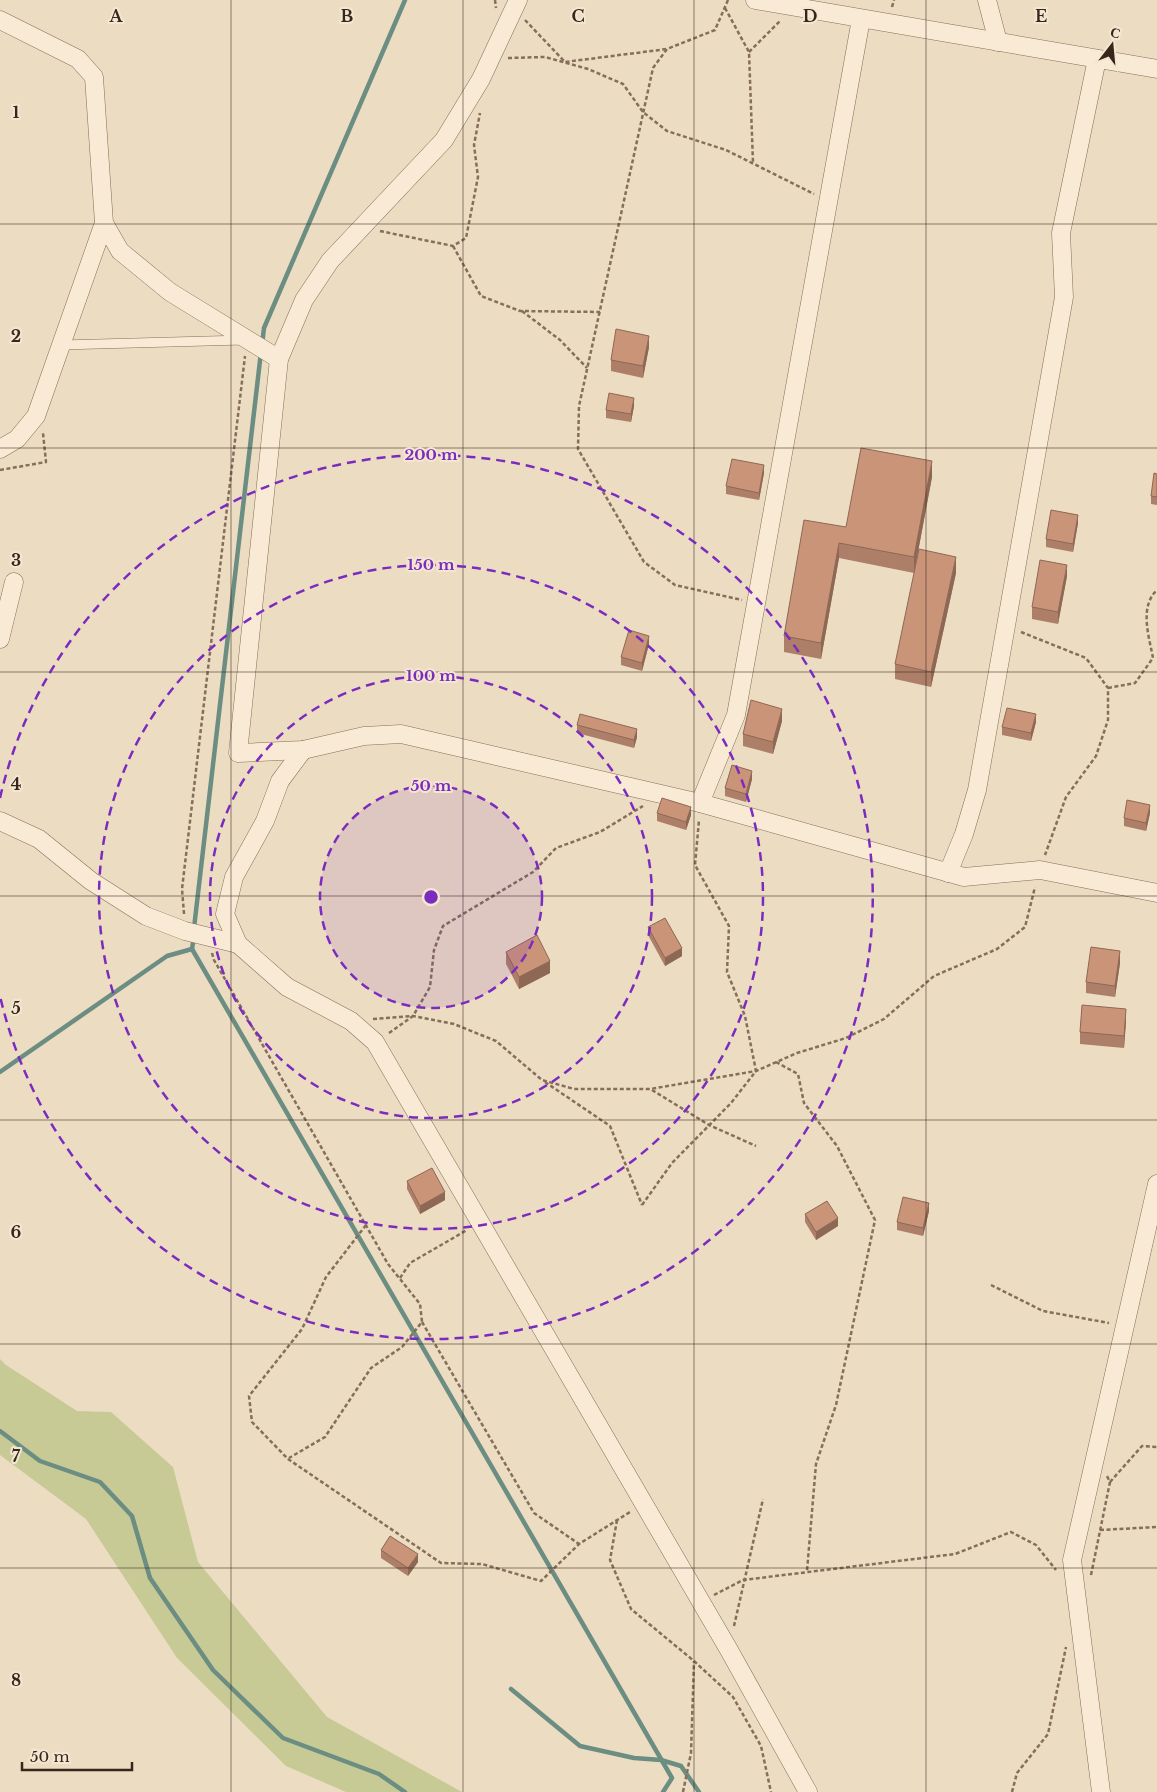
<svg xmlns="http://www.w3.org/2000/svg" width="1157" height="1792" font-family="'Libre Baskerville',serif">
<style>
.green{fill:#c8ca96}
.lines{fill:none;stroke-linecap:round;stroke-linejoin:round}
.stream{stroke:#6b8d82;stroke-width:4.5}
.lane-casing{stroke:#856e5a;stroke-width:10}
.street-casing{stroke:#856e5a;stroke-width:19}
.path{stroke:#856e5a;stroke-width:2.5;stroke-dasharray:4 2.5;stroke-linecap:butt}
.lane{stroke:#f8ead5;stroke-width:9}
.street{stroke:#f8ead5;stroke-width:18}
.wall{fill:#ae7f68}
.shaded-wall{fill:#8d6855}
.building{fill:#ca9479;stroke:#8d6855}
.grid{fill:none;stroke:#36271d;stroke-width:1;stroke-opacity:0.55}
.ring{fill:none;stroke:#7b2cbf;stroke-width:2.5;stroke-dasharray:9 6}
.grid-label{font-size:16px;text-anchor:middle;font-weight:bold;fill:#36271d;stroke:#f4e7d1;stroke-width:4;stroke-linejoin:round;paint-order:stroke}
.centre{fill:#7b2cbf;stroke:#f4e7d1;stroke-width:2.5}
.ring-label{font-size:15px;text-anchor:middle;font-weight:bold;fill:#7b2cbf;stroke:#f4e7d1;stroke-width:4;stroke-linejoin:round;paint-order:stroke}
</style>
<rect width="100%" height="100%" fill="#ecdcc2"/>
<!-- green -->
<polygon class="green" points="0,1359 6,1365 77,1411 111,1412 173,1467 198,1562 327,1717 462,1792 346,1792 286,1766 177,1658 86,1519 0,1455"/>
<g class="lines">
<!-- stream -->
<g class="stream">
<polyline points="262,345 264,328 405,0"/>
<polyline points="194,928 261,352"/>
<polyline points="194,936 192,949 672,1778 663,1792"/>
<polyline points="0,1072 167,956 192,949"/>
<polyline points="0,1431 40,1461 100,1482 132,1516 150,1578 213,1670 283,1738 379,1774 405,1792"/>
<polyline points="511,1689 580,1746 634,1758 661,1760 681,1766 699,1792"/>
</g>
<defs>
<polyline id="lane" points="61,345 244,340"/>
<g id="street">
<polyline points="518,0 481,79 444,140 330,261 304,300 279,359 238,753 303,750 364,736 401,734 700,803 964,877 1040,870 1157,893"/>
<polyline points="755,0 1157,69"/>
<polyline points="987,0 998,42"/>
<polyline points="0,20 78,59 94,77 104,223 120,251 170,292 279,359"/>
<polyline points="0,449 17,439 36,416 104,223"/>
<polyline points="0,639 14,582"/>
<polyline points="303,750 280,781 265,821 234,877 225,914 238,944 287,987 351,1021 375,1042 729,1650 808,1792"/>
<polyline points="700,803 736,715 861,19"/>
<polyline points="0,821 39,839 91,881 146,916 185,931 238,944"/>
<polyline points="948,873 964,834 977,790 1064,297 1061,233 1097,59"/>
<polyline points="1101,1792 1072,1560 1157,1184"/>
</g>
</defs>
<!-- lane casing -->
<use href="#lane" class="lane-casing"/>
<!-- street casing -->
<use href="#street" class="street-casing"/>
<!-- path -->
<g class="path">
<polyline points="495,0 496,8"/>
<polyline points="728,0 715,30 667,49 653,68 579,406 578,449 644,562 675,585 742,600"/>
<polyline points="892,7 894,0"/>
<polyline points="725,8 749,52 753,163"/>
<polyline points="525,20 565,62 667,49"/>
<polyline points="749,52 781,20"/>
<polyline points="508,58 545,57 588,69 623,84 643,112 667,131 726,150 814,194"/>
<polyline points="380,231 453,246 466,238 478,177 474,145 480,113"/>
<polyline points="453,246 481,296 520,311 600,312"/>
<polyline points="522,311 560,340 587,368"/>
<polyline points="0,470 46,462 43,433"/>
<polyline points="1021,632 1086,658 1108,688 1108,720 1096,756 1066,797 1045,855"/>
<path d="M1108,688L1135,683L1153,658C1149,636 1139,607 1157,590"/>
<polyline points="184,914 182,889 245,356"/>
<polyline points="212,953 214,960 388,1264 420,1304 422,1322 402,1347 371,1368 325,1437 289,1458"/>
<polyline points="373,1019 413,1016 454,1024 496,1041 542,1080 574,1089 650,1089 756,1071 797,1053 846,1038 884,1019 934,976 997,949 1025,927 1035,887"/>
<polyline points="389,1033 413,1016 430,987 434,950 443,926 533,872 556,848 600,832 643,806"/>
<polyline points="776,1062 798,1074 804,1103 837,1146 875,1220 836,1405 816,1464 807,1571"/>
<polyline points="545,1082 610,1126 642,1205"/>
<polyline points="652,1090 709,1125 756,1146"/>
<polyline points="642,1205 672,1163 731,1103 756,1071 745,1016 727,972 729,926 695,865 699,820"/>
<polyline points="366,1225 326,1277 302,1329 249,1396 252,1422 288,1459 441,1563 482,1564 541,1581 579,1544 630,1512"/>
<polyline points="400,1278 410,1263 467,1230"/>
<polyline points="991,1285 1043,1311 1109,1323"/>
<polyline points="422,1322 534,1513 579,1544"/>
<polyline points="1110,1482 1142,1446 1157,1447"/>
<polyline points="617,1520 610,1560 631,1609 694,1661 733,1697 761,1746 771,1792"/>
<polyline points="1100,1530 1157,1527"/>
<polyline points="1091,1575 1110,1482 1107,1476"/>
<polyline points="714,1595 743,1580 955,1554 1011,1532 1036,1545 1056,1570"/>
<polyline points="734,1626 763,1499"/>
<polyline points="683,1792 691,1753 694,1661"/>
<polyline points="1012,1792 1017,1773 1048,1734 1066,1647"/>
</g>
<!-- lane -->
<use href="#lane" class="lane"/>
<!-- street -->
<use href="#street" class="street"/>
</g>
<!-- wall -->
<g class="wall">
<polygon points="649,347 643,378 611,371 611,360"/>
<polygon points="634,406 631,422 606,418 606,410"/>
<polygon points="764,473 759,500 726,494 726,486"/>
<polygon points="1157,474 1157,505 1151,504 1151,496"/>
<polygon points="932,477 914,573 839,558 821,659 784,652 784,636 846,527"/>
<polygon points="1078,523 1073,552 1046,547 1046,539"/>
<polygon points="956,573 931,687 895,679 895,664"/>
<polygon points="1067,576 1058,624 1032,619 1032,607"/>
<polygon points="649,644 642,671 621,665 621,657"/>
<polygon points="782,721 773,754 743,746 743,734"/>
<polygon points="1036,722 1031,741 1002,735 1002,727"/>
<polygon points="577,725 637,737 634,748 577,733"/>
<polygon points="752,779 746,802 725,796 725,788"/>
<polygon points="657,813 691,815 686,830 657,821"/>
<polygon points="1150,813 1146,831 1124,826 1124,818"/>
<polygon points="648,927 682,956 665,966 648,935"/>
<polygon points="506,952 550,973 519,989 506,964"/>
<polygon points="1120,963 1115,997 1086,993 1086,982"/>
<polygon points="1126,1021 1124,1048 1080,1044 1080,1032"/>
<polygon points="407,1181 445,1200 420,1214 407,1189"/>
<polygon points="929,1211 923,1236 897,1230 897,1222"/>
<polygon points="805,1214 838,1226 816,1240 805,1222"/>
<polygon points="381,1550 418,1562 408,1576 381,1558"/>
</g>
<!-- shaded-wall -->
<g class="shaded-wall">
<polygon points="649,336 649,347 643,378 643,366"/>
<polygon points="634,398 634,406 631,422 631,414"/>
<polygon points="932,461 932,477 914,573 914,557"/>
<polygon points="764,465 764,473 759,500 759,493"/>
<polygon points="1078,515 1078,523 1073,552 1073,544"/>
<polygon points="839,543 839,558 821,659 821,643"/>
<polygon points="956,557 956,573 931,687 931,672"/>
<polygon points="1067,565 1067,576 1058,624 1058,612"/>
<polygon points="649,636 649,644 642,671 642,663"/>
<polygon points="782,709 782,721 773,754 773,742"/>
<polygon points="1036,714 1036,722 1031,741 1031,733"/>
<polygon points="637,729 637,737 634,748 634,740"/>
<polygon points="752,771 752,779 746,802 746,794"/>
<polygon points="1150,805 1150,813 1146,831 1146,823"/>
<polygon points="691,807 691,815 686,830 686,822"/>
<polygon points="682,948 682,956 665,966 665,958"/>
<polygon points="1120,951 1120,963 1115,997 1115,986"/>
<polygon points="550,961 550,973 519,989 519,977"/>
<polygon points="1126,1009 1126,1021 1124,1048 1124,1036"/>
<polygon points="445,1192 445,1200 420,1214 420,1206"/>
<polygon points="929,1203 929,1211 923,1236 923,1228"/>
<polygon points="838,1218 838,1226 816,1240 816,1232"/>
<polygon points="418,1554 418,1562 408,1576 408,1568"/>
</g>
<!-- building -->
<g class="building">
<polygon points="616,329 649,336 643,366 611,360"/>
<polygon points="609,393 634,398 631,414 606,410"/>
<polygon points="861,448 932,461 914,557 839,543 821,643 784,636 804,520 846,527"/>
<polygon points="732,459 764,465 759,493 726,486"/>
<polygon points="1154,473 1157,474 1157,497 1151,496"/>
<polygon points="1051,510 1078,515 1073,544 1046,539"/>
<polygon points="919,549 956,557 931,672 895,664"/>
<polygon points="1040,560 1067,565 1058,612 1032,607"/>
<polygon points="629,630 649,636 642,663 621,657"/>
<polygon points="751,700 782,709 773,742 743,734"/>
<polygon points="1007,708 1036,714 1031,733 1002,727"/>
<polygon points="580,714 637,729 634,740 577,725"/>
<polygon points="732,765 752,771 746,794 725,788"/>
<polygon points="662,798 691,807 686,822 657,813"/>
<polygon points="1127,800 1150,805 1146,823 1124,818"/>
<polygon points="665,918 682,948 665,958 648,927"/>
<polygon points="537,935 550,961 519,977 506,952"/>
<polygon points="1091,947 1120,951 1115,986 1086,982"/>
<polygon points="1082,1005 1126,1009 1124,1036 1080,1032"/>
<polygon points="432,1168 445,1192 420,1206 407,1181"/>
<polygon points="903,1197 929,1203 923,1228 897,1222"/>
<polygon points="827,1201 838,1218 816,1232 805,1214"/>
<polygon points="390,1536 418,1554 408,1568 381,1550"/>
</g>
<!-- grid -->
<path class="grid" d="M231,0V1792M463,0V1792M694,0V1792M926,0V1792M0,224H1157M0,448H1157M0,672H1157M0,896H1157M0,1120H1157M0,1344H1157M0,1568H1157"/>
<!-- distance rings -->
<circle cx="431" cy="897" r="111" fill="#7b2cbf" fill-opacity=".12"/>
<g class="ring">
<circle cx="431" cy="897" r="111"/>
<circle cx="431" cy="897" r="221"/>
<circle cx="431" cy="897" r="332"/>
<path d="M0 798A442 442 0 1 1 0 996"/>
</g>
<g class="grid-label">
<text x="116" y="22">A</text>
<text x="347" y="22">B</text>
<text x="578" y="22">C</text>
<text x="810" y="22">D</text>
<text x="1041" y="22">E</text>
<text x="16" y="118">1</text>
<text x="16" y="342">2</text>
<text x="16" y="566">3</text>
<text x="16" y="790">4</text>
<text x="16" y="1014">5</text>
<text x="16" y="1238">6</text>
<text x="16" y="1462">7</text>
<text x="16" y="1686">8</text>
</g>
<circle cx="431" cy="897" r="8" class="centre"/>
<g class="ring-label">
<text x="431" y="460">200 m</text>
<text x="431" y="570">150 m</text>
<text x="431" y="681">100 m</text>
<text x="431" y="791">50 m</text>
</g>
<!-- north arrow -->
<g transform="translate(1112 45) rotate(16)" stroke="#f4e7d1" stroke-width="4" paint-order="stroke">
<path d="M0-4L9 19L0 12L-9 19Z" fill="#36271d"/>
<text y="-8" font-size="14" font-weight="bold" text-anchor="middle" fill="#36271d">С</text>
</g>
<!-- scale -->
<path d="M22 1762v8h110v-8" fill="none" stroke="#36271d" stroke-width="2.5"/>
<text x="30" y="1762" font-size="15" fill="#36271d" stroke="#f4e7d1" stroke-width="4" paint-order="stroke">50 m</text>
</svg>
